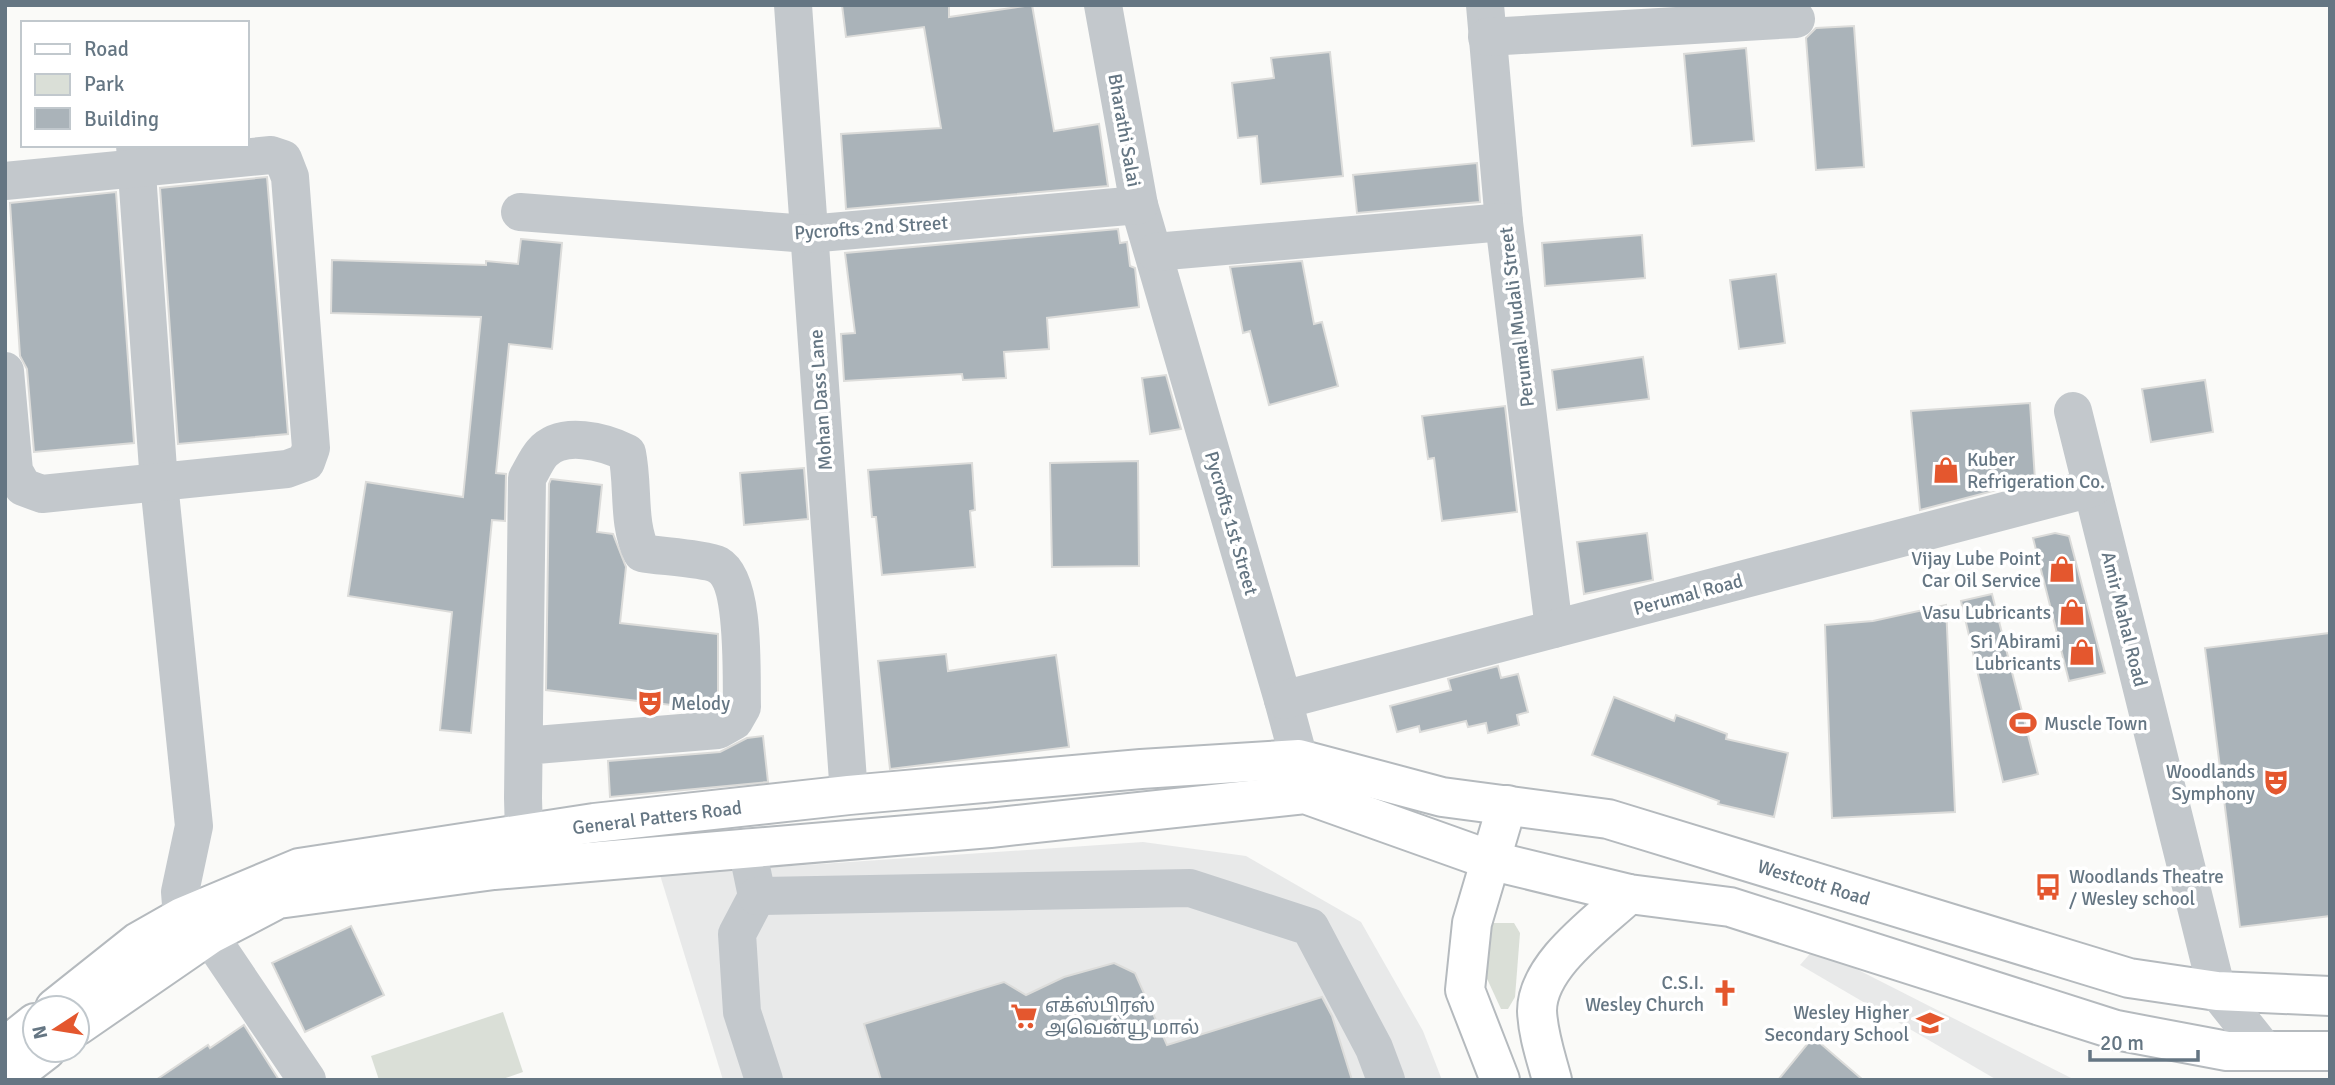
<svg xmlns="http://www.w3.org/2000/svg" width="2335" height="1085" font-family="Signika,'Noto Sans Tamil',sans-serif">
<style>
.built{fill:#e8e9e9}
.green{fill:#dadfd7}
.building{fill:#aab3b9;stroke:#dcdcda;stroke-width:2}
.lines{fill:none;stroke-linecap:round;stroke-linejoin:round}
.major-casing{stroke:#b5babe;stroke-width:42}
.minor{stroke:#c3c8cc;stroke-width:38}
.major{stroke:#fff;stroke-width:38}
.labels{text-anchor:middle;stroke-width:7;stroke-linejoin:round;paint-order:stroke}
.street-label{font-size:19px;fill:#657683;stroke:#fff}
.poi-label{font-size:19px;fill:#657683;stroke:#fff;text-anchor:end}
</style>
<rect width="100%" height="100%" fill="#fafaf8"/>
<!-- built -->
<g class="built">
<polygon points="1143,842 1246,856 1361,922 1423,1031 1442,1080 723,1080 660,875"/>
<polygon points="1815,948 2075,1080 1997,1080 1800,965"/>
</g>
<!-- green -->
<g class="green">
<polygon points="1489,923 1514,923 1520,933 1515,997 1508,1009 1501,1009 1471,944"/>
<polygon points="503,1012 523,1072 500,1080 379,1080 371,1056"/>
</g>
<!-- building -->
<g class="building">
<polygon points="842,5 949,5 949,17 1032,5 1054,131 1099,124 1108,186 846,209 841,134 941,128 924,27 846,37"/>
<polygon points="1854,26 1864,167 1816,170 1806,38 1816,28"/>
<polygon points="1746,48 1754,141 1692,146 1684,54"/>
<polygon points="1330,52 1343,176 1261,184 1257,136 1238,138 1232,83 1274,78 1271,58"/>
<polygon points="1477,163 1480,202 1357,213 1353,175"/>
<polygon points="267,177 288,434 178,444 160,188"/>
<polygon points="116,192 134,443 34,452 27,369 20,356 10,203"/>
<polygon points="1118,229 1120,243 1127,242 1130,266 1135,268 1139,307 1047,318 1049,349 1004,352 1006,378 963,380 962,374 844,381 841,334 855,333 845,253"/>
<polygon points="1642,235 1645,278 1545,286 1542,243"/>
<polygon points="521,239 562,243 552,349 509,344 496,473 506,474 505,521 492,520 471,733 440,730 452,612 348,596 366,482 463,497 481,317 331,313 332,260 486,265 486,261 518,264"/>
<polygon points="1302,261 1314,324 1322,322 1338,386 1269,405 1250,331 1243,333 1230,267"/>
<polygon points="1776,274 1785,343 1739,349 1730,280"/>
<polygon points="1643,357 1649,399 1557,410 1552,370"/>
<polygon points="1166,375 1181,429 1150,434 1142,378"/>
<polygon points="2205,380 2213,432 2151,442 2142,389"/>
<polygon points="2030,403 2035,480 1920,510 1911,411"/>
<polygon points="1505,406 1517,512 1442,521 1434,458 1428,459 1422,416"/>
<polygon points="1138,461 1139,566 1052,567 1050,463"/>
<polygon points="972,463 975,510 970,511 975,567 882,575 876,517 872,517 868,470"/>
<polygon points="804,468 808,519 744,525 740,473"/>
<polygon points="551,479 602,485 597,532 613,534 626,567 620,623 718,634 718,705 705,709 546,690 549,484"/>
<polygon points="1647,533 1653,580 1584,594 1577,542"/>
<polygon points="2055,533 2069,536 2105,673 2069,681 2033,538"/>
<polygon points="1992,594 2038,774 2003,782 1961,601"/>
<polygon points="1946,605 1955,812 1832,818 1825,625 1873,621"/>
<polygon points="2330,633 2330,916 2240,927 2205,648"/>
<polygon points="946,654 948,671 1056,655 1069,747 890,769 878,661"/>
<polygon points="1498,666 1501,678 1518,674 1528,712 1517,715 1519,725 1488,733 1486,723 1468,727 1466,721 1420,732 1419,726 1397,732 1390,706 1451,690 1448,679"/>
<polygon points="1614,697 1674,721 1676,715 1727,734 1726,739 1788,753 1774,817 1718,804 1719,801 1592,755"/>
<polygon points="763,736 768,782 610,797 608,761 720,752 747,738"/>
<polygon points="351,926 384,995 305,1032 272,963"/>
<polygon points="1114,963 1135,973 1167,1045 1322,997 1332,1016 1352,1080 881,1080 864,1024 1004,982 1026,995 1064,977"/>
<polygon points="244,1025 279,1080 156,1080 208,1045 210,1048"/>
<polygon points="1813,1037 1863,1080 1778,1080"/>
</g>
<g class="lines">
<defs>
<g id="major">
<polyline points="55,1008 138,942 182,917 299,868 594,823 849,795 1141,769 1299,759 1442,797 1608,819 2129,978 2217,991 2330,996"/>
<polyline points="77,1026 209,935 278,899 494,870 990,828 1305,794 1493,861 1629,894 1730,907 2116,1030 2227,1051 2330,1051"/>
<polyline points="5,1047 35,1023"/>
<polyline points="7,1080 46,1050"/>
<polyline points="1500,1080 1465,990 1472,923 1507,805"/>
<path d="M1552,1080C1546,1057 1538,1035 1537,1011C1537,965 1598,923 1629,894"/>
</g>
</defs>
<!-- major casing -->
<use href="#major" class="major-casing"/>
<!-- minor -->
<g class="minor">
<polyline points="793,5 849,795"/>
<polyline points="1103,5 1139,205 1283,700 1299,759 1304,792"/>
<polyline points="1485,5 1504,222 1554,629"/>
<polyline points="1487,37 1796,19"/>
<polyline points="135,145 159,483 194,826 180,892 182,917"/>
<polyline points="5,181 271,155 283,159 290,177 311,448 306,462 287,469 42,494 23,487 14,471 5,371"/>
<polyline points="520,212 808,234 1139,205"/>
<polyline points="1155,252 1504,222"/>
<polyline points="2073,411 2217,991 2265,1051"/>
<polyline points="1283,700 2092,488"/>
<path d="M524,834L523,798L527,478C532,470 536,460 542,453C562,430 605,442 627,453C634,487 627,523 642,553C657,556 707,559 718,565C746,581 741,676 742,707L734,721L718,730L524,746"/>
<polyline points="747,848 757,896 737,934 742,1012 764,1080"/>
<polyline points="757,896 1190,888 1310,927 1374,1048 1386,1080"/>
<polyline points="209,935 307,1080"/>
</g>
<!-- major -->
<use href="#major" class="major"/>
</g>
<!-- icons -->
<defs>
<symbol id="shop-bare" viewBox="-9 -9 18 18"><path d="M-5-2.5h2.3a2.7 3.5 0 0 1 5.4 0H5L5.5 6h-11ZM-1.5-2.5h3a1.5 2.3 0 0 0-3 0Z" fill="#e4572e" stroke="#fff" stroke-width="2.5" paint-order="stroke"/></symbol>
<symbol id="theatre-bare" viewBox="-9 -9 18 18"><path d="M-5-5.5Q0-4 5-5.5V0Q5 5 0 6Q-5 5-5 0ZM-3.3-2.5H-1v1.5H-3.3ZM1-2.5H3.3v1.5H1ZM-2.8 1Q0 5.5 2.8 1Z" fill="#e4572e" stroke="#fff" stroke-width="2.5" paint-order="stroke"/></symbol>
<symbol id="stadium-bare" viewBox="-9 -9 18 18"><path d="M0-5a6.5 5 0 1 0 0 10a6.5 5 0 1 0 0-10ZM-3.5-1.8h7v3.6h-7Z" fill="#e4572e" stroke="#fff" stroke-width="2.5" paint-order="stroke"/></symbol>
<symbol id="bus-bare" viewBox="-9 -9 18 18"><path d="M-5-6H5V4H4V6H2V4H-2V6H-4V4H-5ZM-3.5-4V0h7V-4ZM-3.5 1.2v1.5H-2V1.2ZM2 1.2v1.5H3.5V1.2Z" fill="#e4572e" stroke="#fff" stroke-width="2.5" paint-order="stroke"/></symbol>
<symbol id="church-bare" viewBox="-9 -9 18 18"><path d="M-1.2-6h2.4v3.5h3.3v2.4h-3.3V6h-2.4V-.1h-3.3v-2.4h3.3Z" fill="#e4572e" stroke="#fff" stroke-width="2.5" paint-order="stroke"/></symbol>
<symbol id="supermarket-bare" viewBox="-9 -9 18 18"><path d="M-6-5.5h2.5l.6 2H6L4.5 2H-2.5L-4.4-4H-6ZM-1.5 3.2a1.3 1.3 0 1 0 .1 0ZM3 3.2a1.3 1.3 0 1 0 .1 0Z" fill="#e4572e" stroke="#fff" stroke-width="2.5" paint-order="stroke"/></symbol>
<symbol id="school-bare" viewBox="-9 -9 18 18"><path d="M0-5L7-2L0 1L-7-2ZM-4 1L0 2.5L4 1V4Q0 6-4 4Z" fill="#e4572e" stroke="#fff" stroke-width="2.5" paint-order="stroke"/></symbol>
</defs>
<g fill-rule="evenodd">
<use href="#shop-bare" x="1927" y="451" width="38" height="38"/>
<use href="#shop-bare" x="2043" y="550" width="38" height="38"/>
<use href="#shop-bare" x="2053" y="593" width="38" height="38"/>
<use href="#shop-bare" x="2063" y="633" width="38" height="38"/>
<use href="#theatre-bare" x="631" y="684" width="38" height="38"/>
<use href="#stadium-bare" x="2004" y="704" width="38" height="38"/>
<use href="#theatre-bare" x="2257" y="763" width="38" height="38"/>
<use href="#bus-bare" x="2029" y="868" width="38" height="38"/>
<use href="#church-bare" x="1706" y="974" width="38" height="38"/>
<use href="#supermarket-bare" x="1005" y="997" width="38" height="38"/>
<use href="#school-bare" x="1911" y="1004" width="38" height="38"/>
</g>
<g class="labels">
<!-- street labels -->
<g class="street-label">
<text transform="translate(1125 130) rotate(80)" y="7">Bharathi Salai</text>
<text transform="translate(871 227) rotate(-4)" y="7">Pycrofts 2nd Street</text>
<text transform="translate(1516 317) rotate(-97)" y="7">Perumal Mudali Street</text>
<text transform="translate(820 400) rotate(-94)" y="7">Mohan Dass Lane</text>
<text transform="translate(1232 523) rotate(74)" y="7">Pycrofts 1st Street</text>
<text transform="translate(1688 594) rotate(-15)" y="7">Perumal Road</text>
<text transform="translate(2125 619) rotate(76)" y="7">Amir Mahal Road</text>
<text transform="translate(657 817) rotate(-7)" y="7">General Patters Road</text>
<text transform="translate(1814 882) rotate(17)" y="7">Westcott Road</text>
</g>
<!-- poi labels -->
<g class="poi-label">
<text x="1967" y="466" text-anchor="start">Kuber<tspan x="1967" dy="22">Refrigeration Co.</tspan></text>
<text x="2041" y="565">Vijay Lube Point<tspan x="2041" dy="22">Car Oil Service</tspan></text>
<text x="2051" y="619">Vasu Lubricants</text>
<text x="2061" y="648">Sri Abirami<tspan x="2061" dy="22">Lubricants</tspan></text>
<text x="671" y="710" text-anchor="start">Melody</text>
<text x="2044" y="730" text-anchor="start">Muscle Town</text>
<text x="2255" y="778">Woodlands<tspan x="2255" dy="22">Symphony</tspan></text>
<text x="2069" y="883" text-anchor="start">Woodlands Theatre<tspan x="2069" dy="22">/ Wesley school</tspan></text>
<text x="1704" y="989">C.S.I.<tspan x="1704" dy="22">Wesley Church</tspan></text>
<text x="1045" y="1012" text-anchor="start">எக்ஸ்பிரஸ்<tspan x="1045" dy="22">அவென்யூ மால்</tspan></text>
<text x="1909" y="1019">Wesley Higher<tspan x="1909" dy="22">Secondary School</tspan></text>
</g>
</g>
<!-- border -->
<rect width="2335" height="1085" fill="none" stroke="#657683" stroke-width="14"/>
<!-- legend -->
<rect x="21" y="21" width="228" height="126" fill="#ffffff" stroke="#c1c8cd" stroke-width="2"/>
<rect x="35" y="44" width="35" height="10" fill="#ffffff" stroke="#c1c8cd" stroke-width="2"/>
<text x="84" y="56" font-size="21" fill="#657683">Road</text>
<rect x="35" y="74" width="35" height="21" fill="#dadfd7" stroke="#c1c8cd" stroke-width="2"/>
<text x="84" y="91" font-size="21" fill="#657683">Park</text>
<rect x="35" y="108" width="35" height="21" fill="#aab3b9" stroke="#c1c8cd" stroke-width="2"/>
<text x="84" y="126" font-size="21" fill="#657683">Building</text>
<!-- north arrow -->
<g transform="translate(56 1029) rotate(258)"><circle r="33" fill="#ffffff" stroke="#c1c8cd" stroke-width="2"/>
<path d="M0-5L12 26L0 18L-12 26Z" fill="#e4572e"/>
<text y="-10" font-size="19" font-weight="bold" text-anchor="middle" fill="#657683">N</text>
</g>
<!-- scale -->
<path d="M2090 1050v10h108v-10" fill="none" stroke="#657683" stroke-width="3.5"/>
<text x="2100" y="1050" font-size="21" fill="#657683" stroke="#ffffff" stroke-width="5" paint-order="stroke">20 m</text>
</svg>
